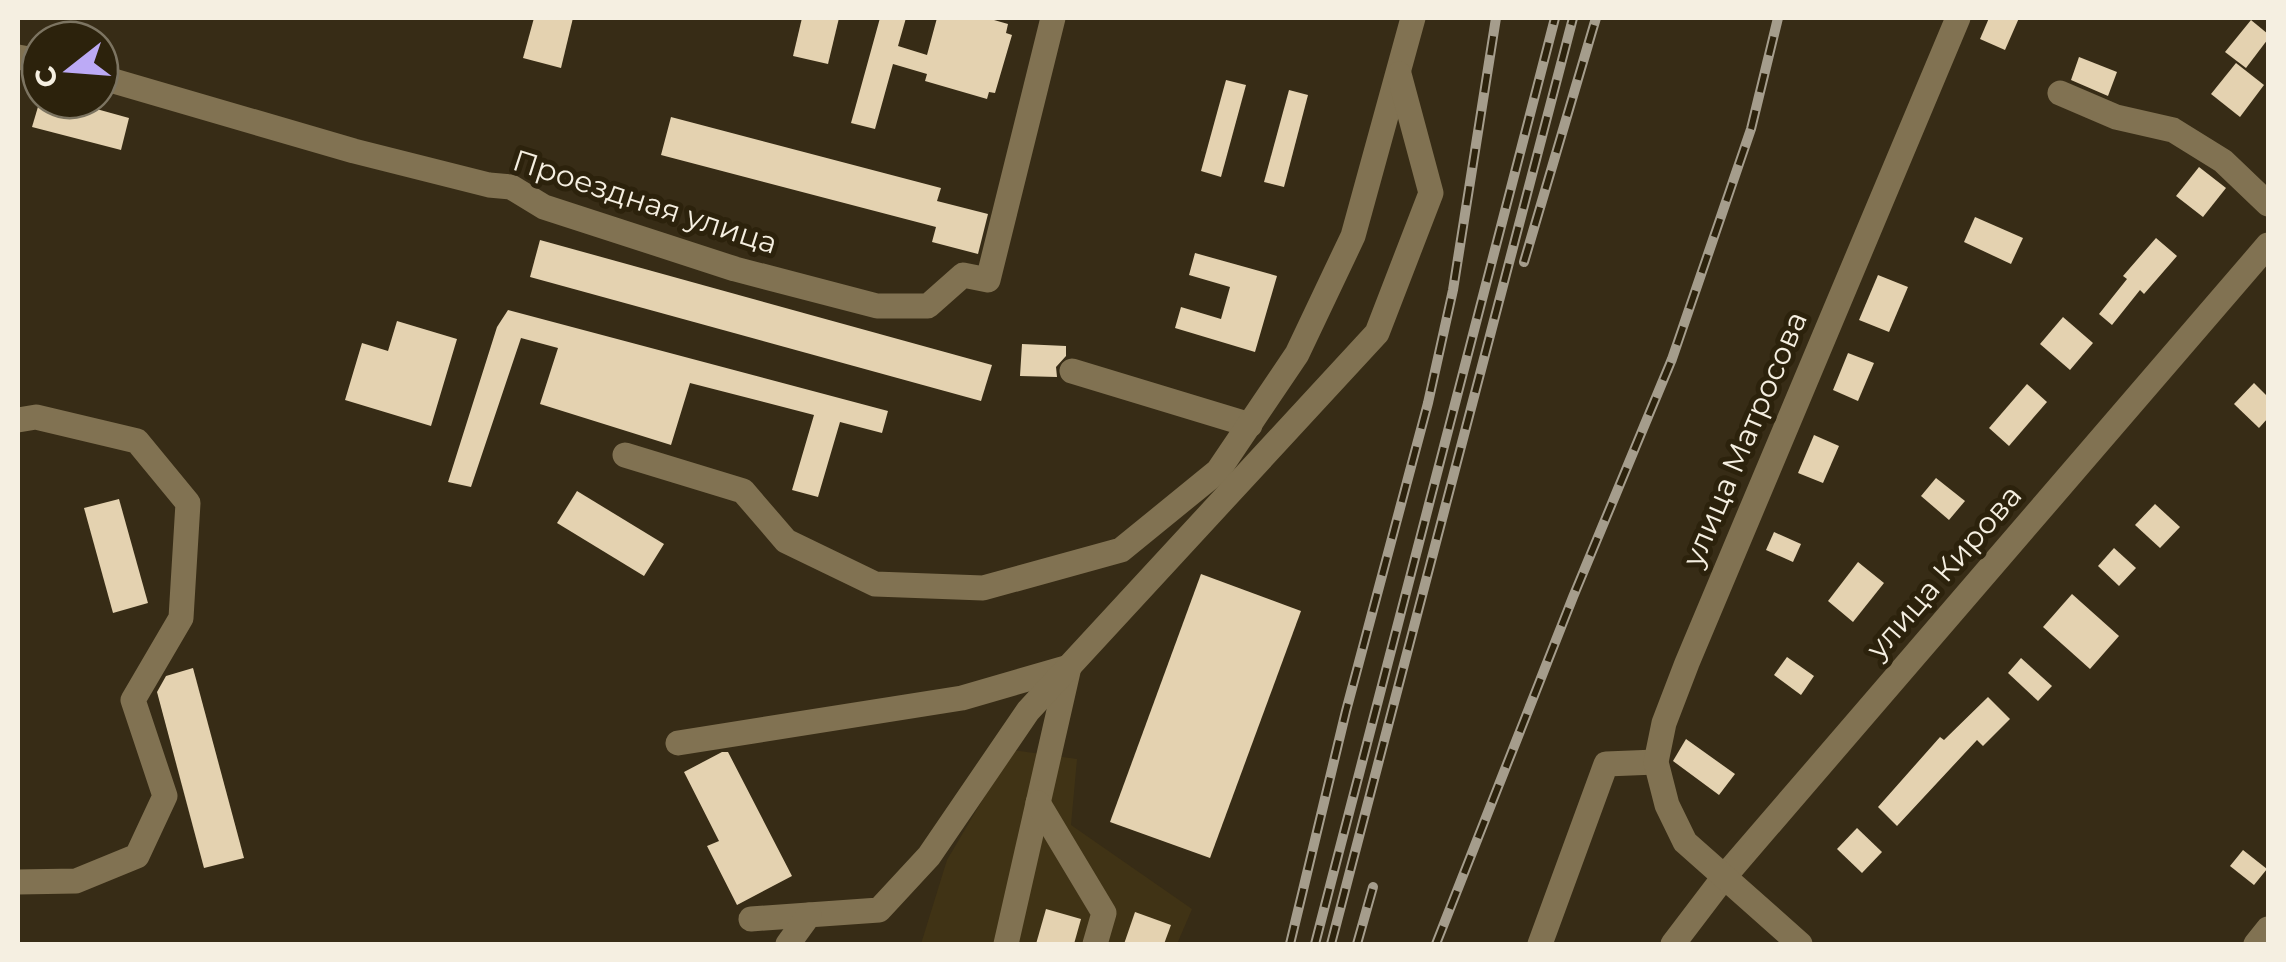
<svg xmlns="http://www.w3.org/2000/svg" width="2286" height="962" font-family="Montserrat,sans-serif">
<style>
.built{fill:#403315}
.building{fill:#e4d2b0}
.lines{fill:none;stroke-linecap:round;stroke-linejoin:round}
.minor{stroke:#817252;stroke-width:25}
.rail-casing{stroke:#a59d8c;stroke-width:10}
.rail{stroke:#2c220c;stroke-width:6;stroke-dasharray:19;stroke-linecap:butt}
.labels{text-anchor:middle;stroke-width:10;stroke-linejoin:round;paint-order:stroke}
.street-label{font-size:30px;fill:#f5efe1;stroke:#2c220c}
</style>
<rect width="100%" height="100%" fill="#372c16"/>
<!-- built -->
<polygon class="built" points="1012,750 1077,759 1071,825 1192,909 1177,944 921,944 947,860"/>
<!-- building -->
<g class="building">
<polygon points="534,18 573,18 561,68 523,58"/>
<polygon points="802,18 839,18 828,64 793,56"/>
<polygon points="880,18 906,18 898,46 927,55 937,18 987,18 1008,24 1006,33 1012,35 995,93 989,92 987,99 925,81 927,74 893,64 875,129 851,123"/>
<polygon points="1989,18 2019,18 2005,50 1980,39"/>
<polygon points="2251,20 2268,34 2268,39 2246,68 2225,52"/>
<polygon points="2079,57 2117,72 2108,96 2071,80"/>
<polygon points="2236,63 2264,85 2240,117 2211,94"/>
<polygon points="1226,80 1246,85 1221,177 1201,171"/>
<polygon points="1289,90 1308,95 1284,187 1264,182"/>
<polygon points="40,100 64,100 129,118 121,150 32,127"/>
<polygon points="671,117 941,188 937,201 988,214 978,254 932,242 936,227 661,155"/>
<polygon points="2199,167 2226,188 2203,217 2176,196"/>
<polygon points="1975,217 2023,238 2011,264 1964,242"/>
<polygon points="2156,238 2177,256 2144,294 2140,290 2112,325 2099,314 2127,279 2123,276"/>
<polygon points="540,240 992,365 981,401 530,277"/>
<polygon points="1195,253 1277,276 1255,352 1175,328 1181,307 1221,319 1230,287 1189,275"/>
<polygon points="1878,275 1908,287 1889,332 1859,320"/>
<polygon points="508,310 888,411 882,433 840,422 818,497 792,490 814,415 690,383 671,445 540,404 558,348 521,338 471,487 448,482 497,327"/>
<polygon points="2063,317 2093,343 2070,370 2040,344"/>
<polygon points="397,321 457,339 431,426 345,400 362,343 388,351"/>
<polygon points="1022,344 1066,346 1066,356 1056,367 1057,377 1020,376"/>
<polygon points="1848,353 1874,363 1858,401 1833,390"/>
<polygon points="2254,383 2268,397 2268,418 2259,428 2234,404"/>
<polygon points="2027,384 2047,402 2009,446 1989,428"/>
<polygon points="1814,435 1839,446 1823,483 1798,473"/>
<polygon points="1936,478 1965,501 1949,520 1921,496"/>
<polygon points="577,491 664,544 644,576 557,523"/>
<polygon points="119,499 148,603 113,613 84,508"/>
<polygon points="2155,504 2180,527 2160,548 2135,525"/>
<polygon points="1774,532 1801,544 1793,562 1766,550"/>
<polygon points="2114,548 2136,568 2119,586 2098,566"/>
<polygon points="1858,562 1884,583 1853,622 1828,601"/>
<polygon points="1201,574 1301,611 1210,858 1110,822"/>
<polygon points="2072,594 2119,636 2090,669 2043,627"/>
<polygon points="1787,657 1814,676 1801,695 1774,675"/>
<polygon points="2021,658 2052,686 2038,701 2008,673"/>
<polygon points="193,668 244,858 204,868 157,692 166,676"/>
<polygon points="1988,697 2010,719 1983,746 1977,740 1897,826 1878,807 1940,737 1944,740"/>
<polygon points="1686,739 1735,774 1719,795 1673,761"/>
<polygon points="722,752 728,752 792,876 737,905 707,846 719,841 684,772"/>
<polygon points="1857,828 1882,852 1862,873 1837,849"/>
<polygon points="2243,850 2267,869 2254,885 2230,866"/>
<polygon points="1046,909 1081,919 1074,944 1036,944"/>
<polygon points="1135,912 1171,925 1164,944 1124,944"/>
</g>
<g class="lines">
<!-- minor -->
<g class="minor">
<polyline points="18,57 40,61"/>
<polyline points="100,77 354,151 489,185 511,187 544,207 735,269 877,306 928,306 963,275 988,280 1053,18"/>
<polyline points="2060,93 2116,117 2173,130 2223,161 2268,204"/>
<polyline points="1072,371 1250,425"/>
<polyline points="18,420 36,417 137,441 188,503 181,618 133,700 165,796 137,856 76,881 18,882"/>
<polyline points="625,455 743,491 786,541 875,584 983,588 1121,550 1218,471 1297,354 1353,236 1413,18"/>
<polyline points="678,743 962,698 1069,667 1006,944"/>
<polyline points="1038,803 1104,913 1095,944"/>
<polyline points="751,919 879,910 929,856 1028,711 1377,333 1431,193 1399,74"/>
<polyline points="788,944 809,915"/>
<polyline points="1540,944 1606,764 1656,762"/>
<polyline points="1673,944 1724,877 2268,245"/>
<polyline points="1800,944 1685,842 1667,805 1656,762 1664,723 1687,663 1958,18"/>
<polyline points="2256,944 2268,929"/>
</g>
<defs>
<g id="rail">
<polyline points="1524,262 1596,18"/>
<polyline points="1290,944 1346,711 1428,403 1453,290 1496,18"/>
<polyline points="1315,944 1555,18"/>
<polyline points="1331,944 1573,18"/>
<polyline points="1357,944 1373,887"/>
<polyline points="1436,944 1573,597 1672,359 1751,129 1778,18"/>
</g>
</defs>
<!-- rail casing -->
<use href="#rail" class="rail-casing"/>
<!-- rail -->
<use href="#rail" class="rail"/>
</g>
<g class="labels">
<!-- street labels -->
<g class="street-label">
<text transform="translate(645 202) rotate(18)" y="10">Проездная улица</text>
<text transform="translate(1745 439) rotate(-67)" y="10">улица Матросова</text>
<text transform="translate(1944 572) rotate(-49)" y="10">улица Кирова</text>
</g>
</g>
<!-- border -->
<rect width="2286" height="962" fill="none" stroke="#f5efe1" stroke-width="40"/>
<!-- north arrow -->
<g transform="translate(70 70) rotate(253)"><circle r="48" fill="#2c220c" stroke="#7c7461" stroke-width="2.5"/>
<path d="M0-8L18 38L0 25L-18 38Z" fill="#bcaaf6"/>
<text y="-15" font-size="28" font-weight="bold" text-anchor="middle" fill="#f5efe1">С</text>
</g>
</svg>
